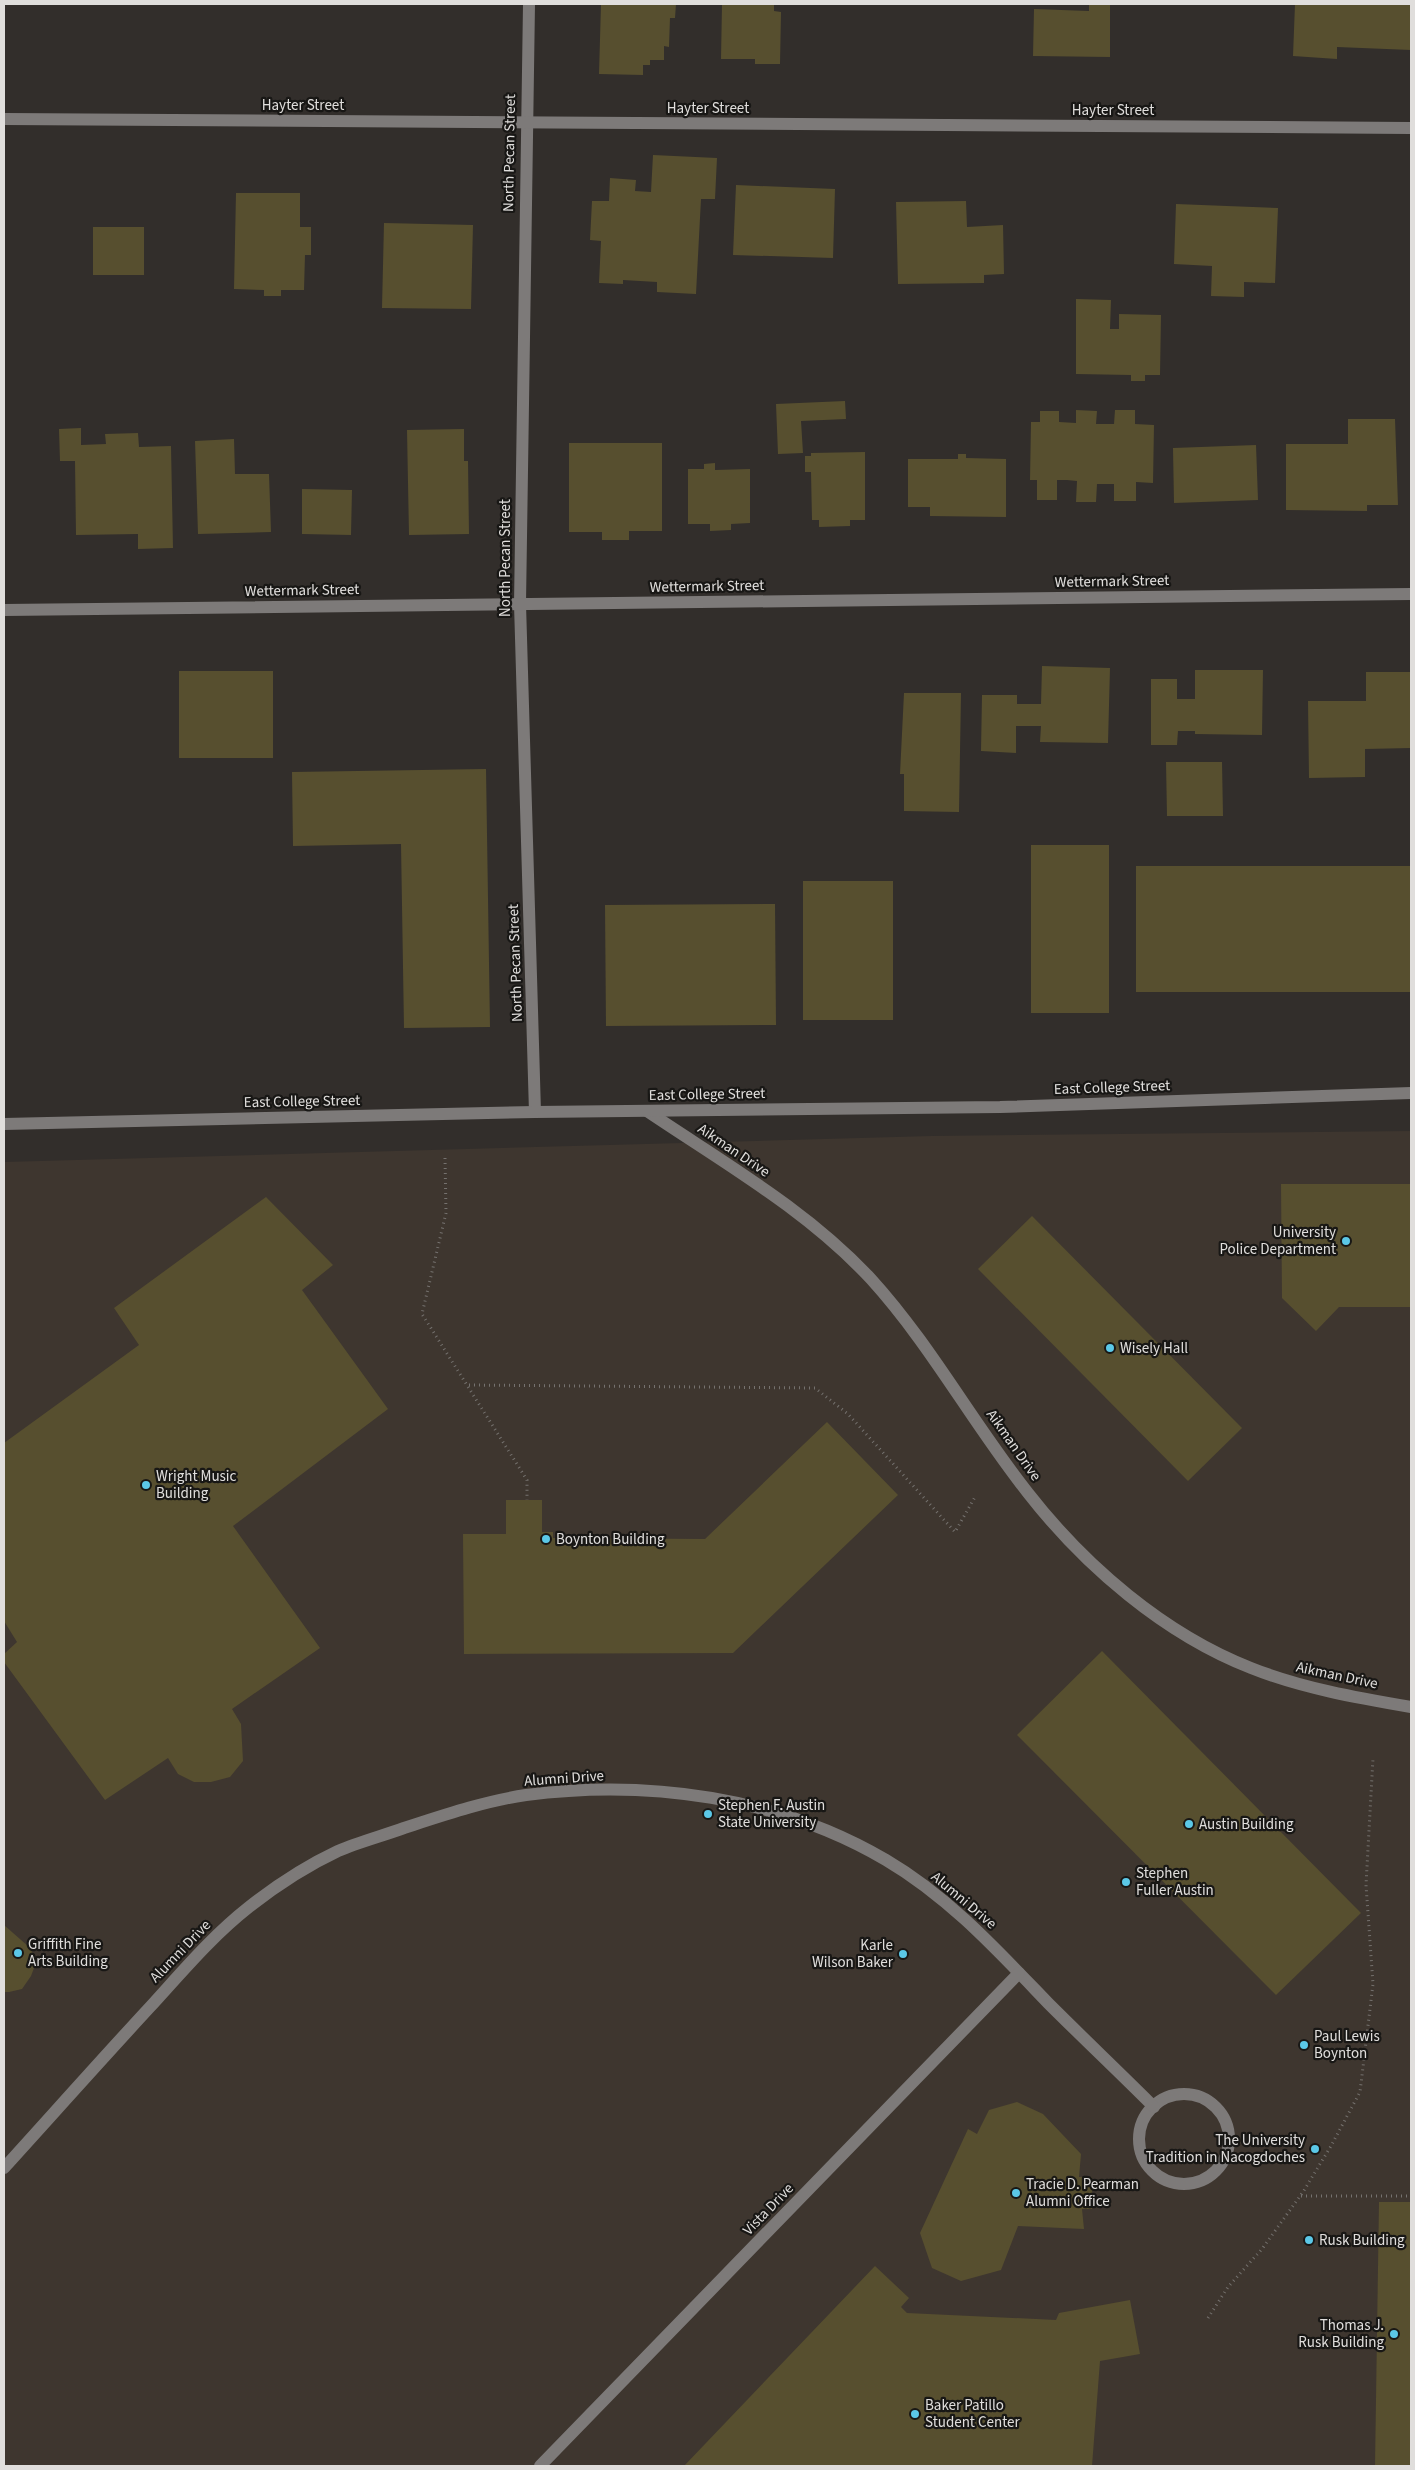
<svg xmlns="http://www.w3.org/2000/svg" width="1415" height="2470" font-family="'Source Sans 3',sans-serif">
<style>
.built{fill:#3e362f}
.building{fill:#574f2f}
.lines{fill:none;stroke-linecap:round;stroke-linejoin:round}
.path{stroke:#75726f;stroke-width:3;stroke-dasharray:1 4;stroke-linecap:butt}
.minor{stroke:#7d7a79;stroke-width:12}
.poi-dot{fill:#5bc8e7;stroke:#181715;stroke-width:2}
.labels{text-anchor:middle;stroke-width:4.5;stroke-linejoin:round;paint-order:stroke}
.street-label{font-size:15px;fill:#e0dedc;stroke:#181715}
.poi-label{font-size:15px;fill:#e0dedc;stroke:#181715;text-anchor:start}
</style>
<rect width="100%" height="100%" fill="#322e2b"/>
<!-- built -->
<polygon class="built" points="1411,1131 1411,2466 4,2466 4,1162 931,1136"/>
<!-- building -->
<g class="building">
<polygon points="601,4 676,4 675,18 670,18 669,47 664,46 664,60 650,60 650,65 643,65 643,75 599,74"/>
<polygon points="722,4 774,4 774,11 781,12 780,64 755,64 755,59 721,59"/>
<polygon points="1089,4 1110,4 1110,57 1033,56 1034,9 1089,11"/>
<polygon points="1295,4 1411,4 1411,50 1337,47 1337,59 1293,56"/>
<polygon points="653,155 717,158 715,199 701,199 696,294 657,292 657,282 623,280 623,284 599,283 601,241 590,240 592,201 609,201 610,178 636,180 635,191 651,192"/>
<polygon points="736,185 835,189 833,258 733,255"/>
<polygon points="236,193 300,193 300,227 311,227 311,255 305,255 304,290 281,290 281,296 264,296 264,290 234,289"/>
<polygon points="966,201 967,227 1003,225 1004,274 984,275 984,283 898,284 896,202"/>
<polygon points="1176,204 1278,208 1275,283 1244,282 1244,297 1211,296 1212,266 1174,264"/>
<polygon points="384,223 473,225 471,309 382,308"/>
<rect x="93" y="227" width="51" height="48"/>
<polygon points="1076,299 1111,300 1110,329 1119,329 1119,314 1161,315 1160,375 1145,375 1145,381 1131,381 1131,375 1076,374"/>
<polygon points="845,401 846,419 801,421 803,453 778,454 776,404"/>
<polygon points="1076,410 1097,411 1096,424 1114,424 1115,410 1135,410 1135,424 1154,425 1153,483 1136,482 1136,501 1114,501 1114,484 1097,484 1096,502 1076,502 1077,481 1067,480 1057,480 1057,500 1037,500 1037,480 1030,480 1031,422 1040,422 1040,411 1059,411 1059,422 1076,423"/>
<polygon points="1348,419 1395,419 1398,505 1367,505 1367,511 1286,510 1286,444 1348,444"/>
<polygon points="81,428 81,445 106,444 105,434 138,433 139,447 171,446 173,548 138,549 138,534 76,535 75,461 60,461 59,429"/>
<polygon points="464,429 464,461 468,461 469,534 409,535 407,430"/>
<polygon points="234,439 235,474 269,474 271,532 198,534 195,441"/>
<polygon points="569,443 662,443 662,531 629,531 629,540 602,540 602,532 569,532"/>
<polygon points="1256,445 1258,500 1174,503 1173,448"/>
<polygon points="865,452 865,520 850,520 850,526 819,527 819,520 812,520 811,472 805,472 805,456 811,456 811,453"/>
<polygon points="958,454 966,454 966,458 1006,459 1006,517 930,516 930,507 908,507 908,459 958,459"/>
<polygon points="715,463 715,470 750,469 750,523 731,524 731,530 710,531 710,524 688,524 688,469 704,469 704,464"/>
<polygon points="302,489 352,490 351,535 302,534"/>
<polygon points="1042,666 1110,668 1108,743 1040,742 1041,726 1016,726 1016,753 981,751 982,695 1017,695 1017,704 1041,704"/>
<polygon points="1195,670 1263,670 1262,735 1195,734 1195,731 1178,731 1177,745 1151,745 1151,679 1177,679 1177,699 1195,699"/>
<rect x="179" y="671" width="94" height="87"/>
<polygon points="1366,672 1411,672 1411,748 1365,749 1365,777 1309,778 1308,701 1366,701"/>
<polygon points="904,693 961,693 959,812 904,811 904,774 900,774"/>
<polygon points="1166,762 1222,762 1223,816 1167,816"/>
<polygon points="486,769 490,1027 404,1028 401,844 293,846 292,772"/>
<rect x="1031" y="845" width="78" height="168"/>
<rect x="1136" y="866" width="275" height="126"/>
<rect x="803" y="881" width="90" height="139"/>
<polygon points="775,904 776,1025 606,1026 605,905"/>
<polygon points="1281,1184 1411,1184 1411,1307 1339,1307 1316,1331 1282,1298"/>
<polygon points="266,1197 333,1265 302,1290 388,1409 233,1526 320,1648 232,1709 241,1724 243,1761 230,1777 211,1782 194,1782 178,1774 168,1758 105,1800 4,1662 4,1654 17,1642 4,1621 4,1443 139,1345 114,1308"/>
<polygon points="1032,1216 1242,1428 1188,1481 978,1269"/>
<polygon points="827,1422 898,1495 733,1653 464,1654 463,1534 506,1534 506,1500 542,1500 542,1532 553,1532 553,1538 705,1539"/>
<polygon points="1102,1651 1361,1913 1276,1995 1017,1735"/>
<polygon points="4,1925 29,1947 37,1960 31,1976 22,1989 9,1992 4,1992"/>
<polygon points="1017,2102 1043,2114 1081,2154 1079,2177 1092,2177 1092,2209 1082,2209 1084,2229 1018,2226 1001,2270 961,2281 932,2268 920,2233 968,2129 977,2134 989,2110"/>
<polygon points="1379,2202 1411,2202 1411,2466 1375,2466"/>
<polygon points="875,2266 909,2298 901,2307 907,2313 1056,2320 1059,2313 1130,2300 1140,2354 1100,2361 1092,2466 684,2466"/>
</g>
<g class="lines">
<!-- path -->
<g class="path">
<polyline points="445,1158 446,1213 422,1314 527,1480 527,1500"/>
<polyline points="469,1385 815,1388 848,1414 955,1532 975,1497"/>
<polyline points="1301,2196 1411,2196"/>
<polyline points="1208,2318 1228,2287 1262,2249 1303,2192 1331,2146 1360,2092 1373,1984 1366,1885 1373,1758"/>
</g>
<!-- minor -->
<g class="minor">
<polyline points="529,4 520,604 535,1112"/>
<polyline points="4,119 1411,128"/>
<polyline points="4,610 1411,594"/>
<path d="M647,1111C724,1163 807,1210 871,1279C931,1345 973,1424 1028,1493C1085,1566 1164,1634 1251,1668C1301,1688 1358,1698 1411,1707"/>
<polyline points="4,1124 535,1112 1000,1107 1411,1093"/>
<circle cx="1184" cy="2139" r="45"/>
<path d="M4,2168C53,2114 101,2060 150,2007C182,1972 212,1936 249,1907C277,1885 306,1866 338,1851C359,1842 382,1836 404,1828C444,1815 485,1801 526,1795C648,1779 779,1797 886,1860C949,1897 998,1951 1048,2003C1083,2038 1119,2072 1154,2107"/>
<polyline points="540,2466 1019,1973"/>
</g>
</g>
<!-- markers -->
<g class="poi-dot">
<circle cx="1346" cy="1241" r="5"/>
<circle cx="1110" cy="1348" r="5"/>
<circle cx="146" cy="1485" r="5"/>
<circle cx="546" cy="1539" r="5"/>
<circle cx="708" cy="1814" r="5"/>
<circle cx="1189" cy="1824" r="5"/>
<circle cx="1126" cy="1882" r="5"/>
<circle cx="18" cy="1953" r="5"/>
<circle cx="903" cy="1954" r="5"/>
<circle cx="1304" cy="2045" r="5"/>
<circle cx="1315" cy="2149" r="5"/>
<circle cx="1016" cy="2193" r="5"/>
<circle cx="1309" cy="2240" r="5"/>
<circle cx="1394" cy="2334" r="5"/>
<circle cx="915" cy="2414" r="5"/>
</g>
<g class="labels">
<!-- street labels -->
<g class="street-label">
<text x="303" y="110">Hayter Street</text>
<text x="708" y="113">Hayter Street</text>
<text x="1113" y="115">Hayter Street</text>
<text transform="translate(509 153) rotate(-89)" y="5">North Pecan Street</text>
<text transform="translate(505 558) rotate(-90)" y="5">North Pecan Street</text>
<text transform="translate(1112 581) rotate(-1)" y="5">Wettermark Street</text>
<text transform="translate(707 586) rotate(-1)" y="5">Wettermark Street</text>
<text transform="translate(302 590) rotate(-1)" y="5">Wettermark Street</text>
<text transform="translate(515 963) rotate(-92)" y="5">North Pecan Street</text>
<text transform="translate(1112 1087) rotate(-2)" y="5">East College Street</text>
<text transform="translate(707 1094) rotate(-1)" y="5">East College Street</text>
<text transform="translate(302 1101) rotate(-1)" y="5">East College Street</text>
<text transform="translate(734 1150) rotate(34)" y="5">Aikman Drive</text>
<text transform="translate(1014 1445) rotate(55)" y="5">Aikman Drive</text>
<text transform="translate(1337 1675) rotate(12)" y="5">Aikman Drive</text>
<text transform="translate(564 1778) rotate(-4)" y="5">Alumni Drive</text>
<text transform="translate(964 1900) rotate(40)" y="5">Alumni Drive</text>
<text transform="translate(180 1951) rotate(-46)" y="5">Alumni Drive</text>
<text transform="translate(768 2209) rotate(-46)" y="5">Vista Drive</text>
</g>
<!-- poi labels -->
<g class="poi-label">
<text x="1336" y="1237" text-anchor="end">University<tspan x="1336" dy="17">Police Department</tspan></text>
<text x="1120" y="1353">Wisely Hall</text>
<text x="156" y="1481">Wright Music<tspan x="156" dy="17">Building</tspan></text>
<text x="556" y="1544">Boynton Building</text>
<text x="718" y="1810">Stephen F. Austin<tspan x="718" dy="17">State University</tspan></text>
<text x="1199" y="1829">Austin Building</text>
<text x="1136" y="1878">Stephen<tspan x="1136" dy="17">Fuller Austin</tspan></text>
<text x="28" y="1949">Griffith Fine<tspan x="28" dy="17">Arts Building</tspan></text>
<text x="893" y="1950" text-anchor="end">Karle<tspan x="893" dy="17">Wilson Baker</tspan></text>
<text x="1314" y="2041">Paul Lewis<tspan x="1314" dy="17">Boynton</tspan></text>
<text x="1305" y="2145" text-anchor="end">The University<tspan x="1305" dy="17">Tradition in Nacogdoches</tspan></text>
<text x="1026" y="2189">Tracie D. Pearman<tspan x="1026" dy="17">Alumni Office</tspan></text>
<text x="1319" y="2245">Rusk Building</text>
<text x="1384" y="2330" text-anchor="end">Thomas J.<tspan x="1384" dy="17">Rusk Building</tspan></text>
<text x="925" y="2410">Baker Patillo<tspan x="925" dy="17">Student Center</tspan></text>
</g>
</g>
<!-- border -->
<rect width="1415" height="2470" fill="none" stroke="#e0dedc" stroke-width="10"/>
</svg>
